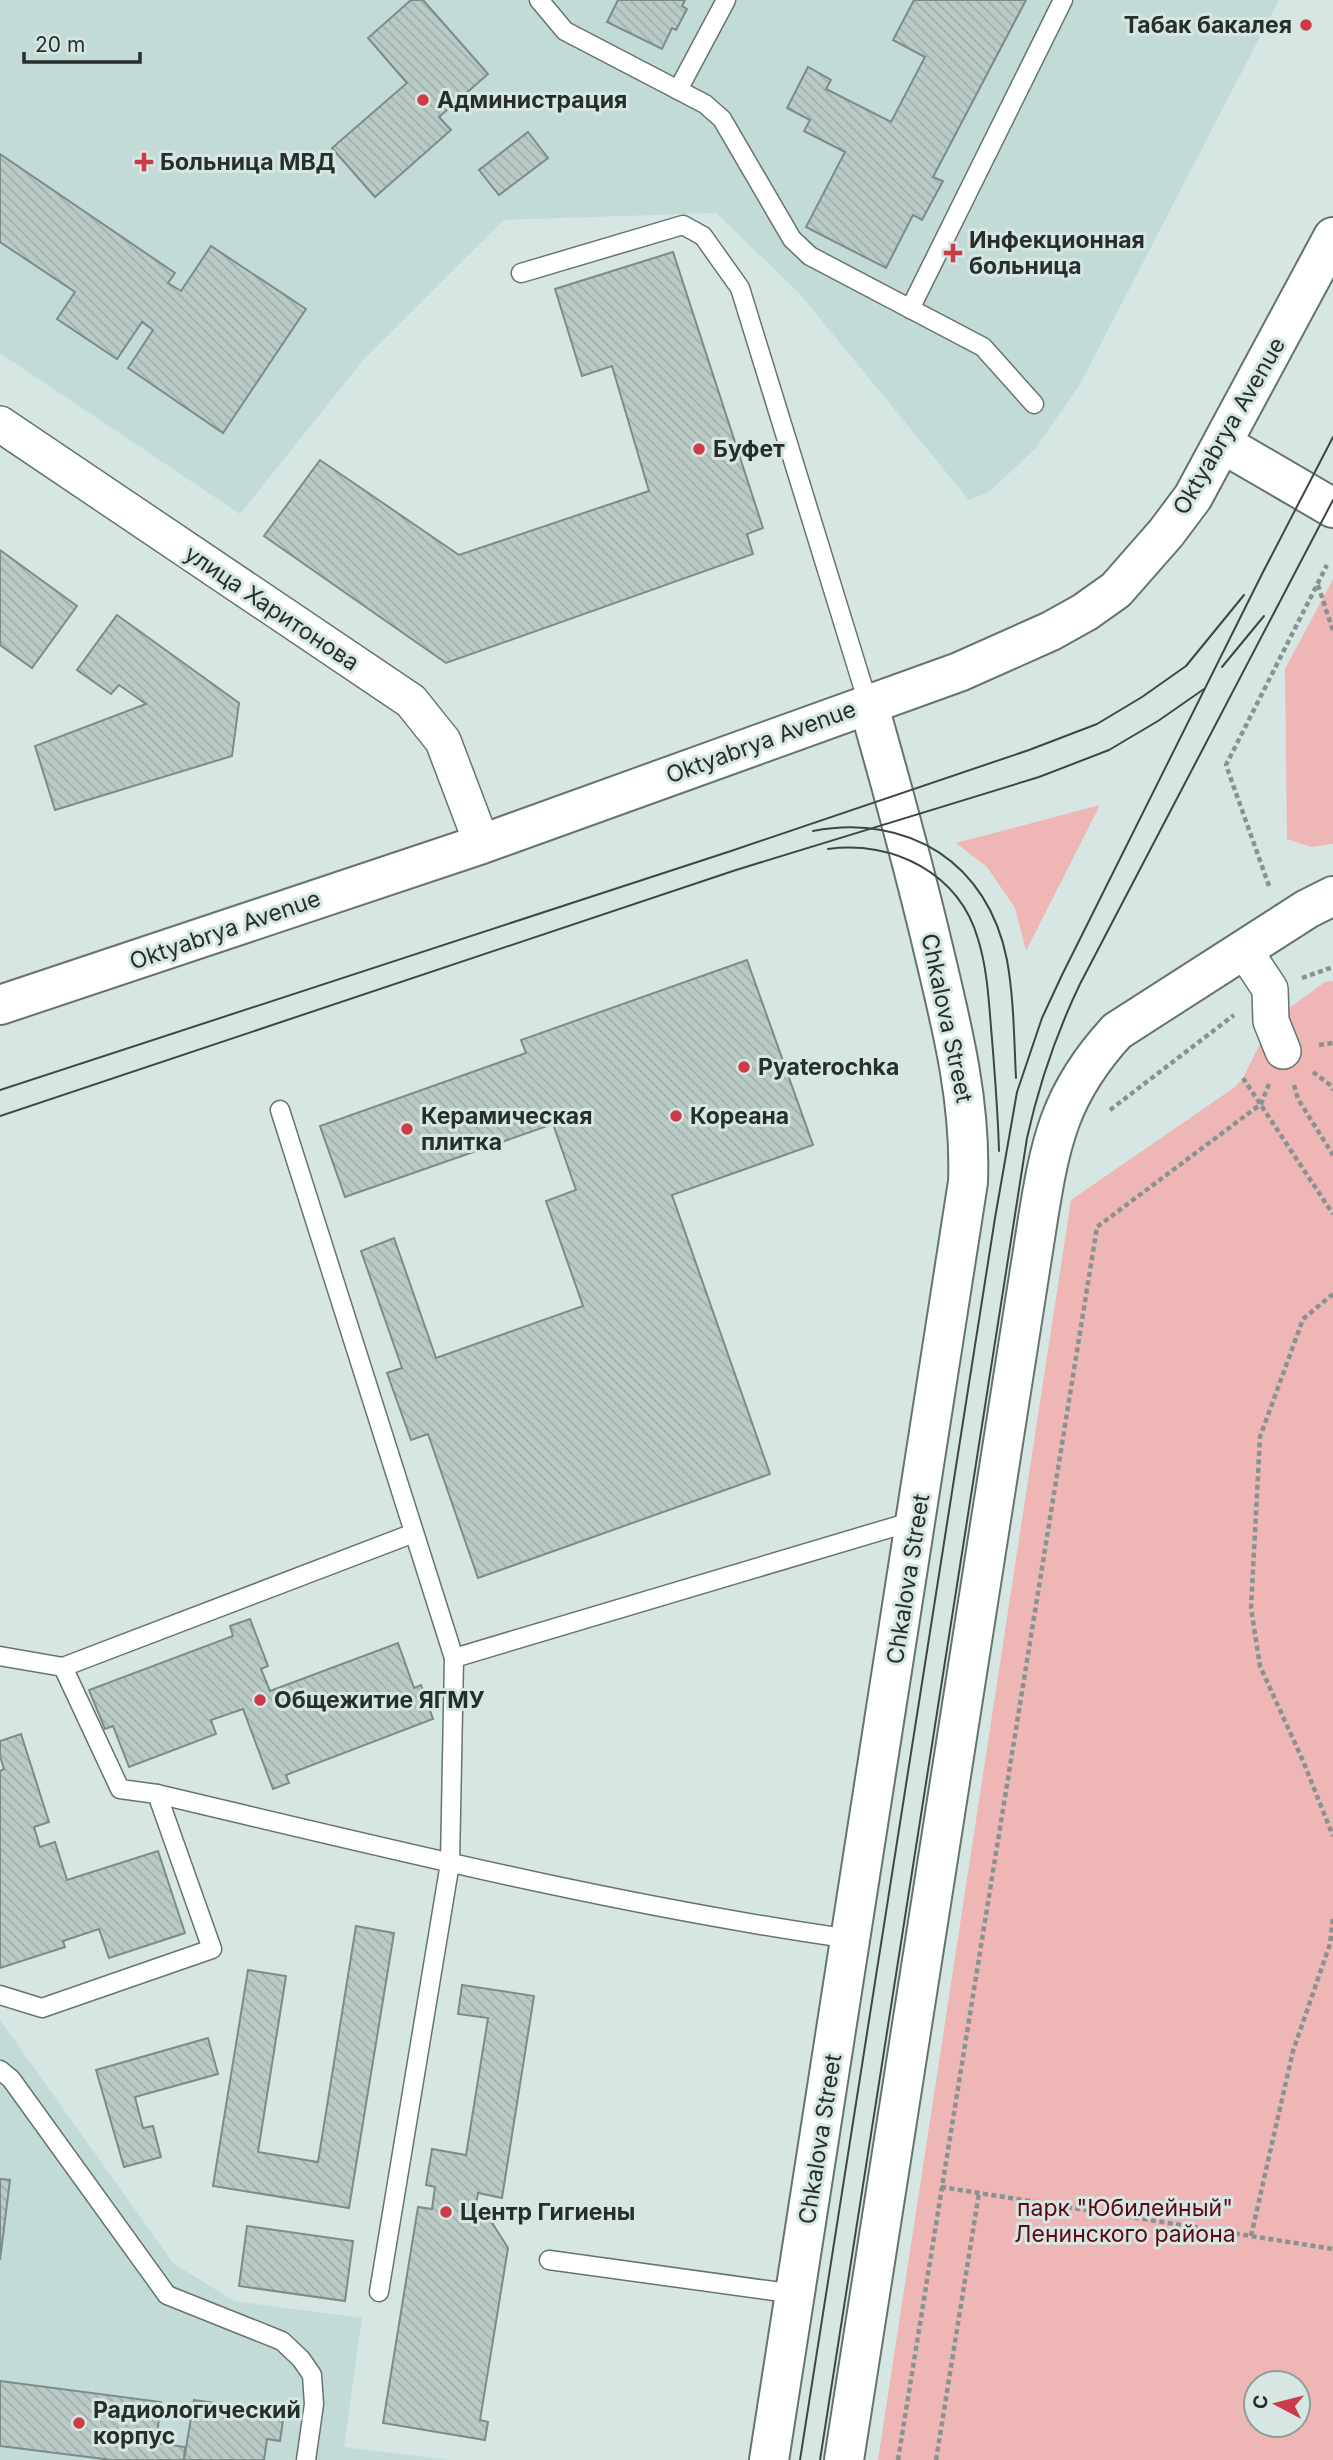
<svg xmlns="http://www.w3.org/2000/svg" width="1333" height="2460" font-family="Inter,sans-serif">
<style>
.built{fill:#c2dbd6}
.green{fill:#eeb6b5;fill-rule:evenodd}
.building{fill:url(#building-back-hatch);stroke:#7c8c89;stroke-width:2}
.lines{fill:none;stroke-linecap:round;stroke-linejoin:round}
.lane-casing{stroke:#657471;stroke-width:21}
.street-casing{stroke:#657471;stroke-width:38}
.secondary-casing{stroke:#657471;stroke-width:42}
.primary-casing{stroke:#657471;stroke-width:42}
.path{stroke:#879390;stroke-width:4.5;stroke-dasharray:5 3.5;stroke-linecap:butt}
.lane{stroke:#fff;stroke-width:18}
.street{stroke:#fff;stroke-width:35}
.secondary{stroke:#fff;stroke-width:38}
.primary{stroke:#fff;stroke-width:38}
.tram{stroke:#3f4745;stroke-width:2}
.poi-dot{fill:#cc3c48;stroke:#d6e7e3;stroke-width:2.5}
.labels{text-anchor:middle;stroke-width:6;stroke-linejoin:round;paint-order:stroke}
.poi-label{font-size:23px;font-weight:bold;fill:#272e2c;stroke:#d6e7e3;text-anchor:start}
.street-label{font-size:23px;fill:#272e2c;stroke:#d6e7e3}
.park-label{font-size:23px;fill:#5e0715;stroke:#d6e7e3}
</style>
<defs>
<pattern id="building-back-hatch" width="6" height="6" patternUnits="userSpaceOnUse" patternTransform="scale(1.75)"><rect width="6" height="6" fill="#bacbc7"/><path d="M-1 5l2 2M0 0l6 6M5-1l2 2" fill="none" stroke="#a0afab"/></pattern>
</defs>
<rect width="100%" height="100%" fill="#d6e7e3"/>
<!-- built -->
<g class="built">
<polygon points="0,0 1279,0 1080,384 1036,448 989,492 969,500 799,293 716,213 504,220 364,359 240,514 0,353"/>
<polygon points="0,2020 173,2263 234,2301 362,2318 344,2447 449,2460 0,2460"/>
</g>
<!-- green -->
<g class="green">
<polygon points="1333,579 1333,844 1311,847 1287,839 1285,669"/>
<polygon points="1100,805 1026,951 1015,908 987,867 956,843"/>
<path d="M1333,981V2460H878L1071,1200L1235,1087L1243,1078L1271,1021L1325,982ZM1256,2383H1298V2425H1256Z"/>
</g>
<!-- building -->
<g class="building">
<polygon points="411,0 423,0 488,74 439,117 451,130 375,197 332,148 407,83 368,38"/>
<polygon points="618,0 685,0 682,6 687,9 676,30 672,28 662,49 607,22"/>
<polygon points="914,0 1026,0 933,177 943,181 922,220 913,215 886,268 806,227 845,152 804,131 810,120 787,108 808,67 831,80 826,89 891,122 925,57 893,40"/>
<polygon points="528,132 548,158 499,195 479,170"/>
<polygon points="0,154 175,273 168,283 181,291 211,246 306,309 223,433 128,368 153,330 142,322 117,359 57,319 75,292 0,242"/>
<polygon points="673,252 763,528 747,534 753,554 446,663 264,536 320,460 459,555 649,491 612,366 582,376 555,289"/>
<polygon points="0,550 77,606 32,668 0,645"/>
<polygon points="117,615 239,703 232,756 55,810 35,746 146,704 119,685 111,694 77,670"/>
<polygon points="747,960 813,1145 672,1195 770,1474 478,1578 428,1434 411,1440 387,1373 402,1368 361,1251 394,1238 436,1358 583,1306 546,1201 576,1190 553,1124 345,1197 320,1126 526,1053 521,1040"/>
<polygon points="250,1619 268,1666 261,1669 270,1691 398,1643 414,1688 421,1685 433,1719 286,1775 289,1783 273,1789 243,1709 211,1720 216,1734 129,1767 113,1726 105,1729 89,1690 233,1636 230,1626"/>
<polygon points="21,1734 49,1822 34,1827 40,1847 55,1842 67,1880 158,1851 185,1933 109,1958 99,1929 63,1941 65,1947 0,1968 0,1771 4,1769 0,1756 0,1741"/>
<polygon points="356,1926 394,1933 349,2208 213,2186 248,1970 286,1976 258,2152 318,2162"/>
<polygon points="462,1985 534,1996 502,2198 478,2193 474,2216 489,2218 508,2248 480,2420 488,2422 485,2440 383,2423 418,2207 432,2209 435,2187 426,2185 432,2149 466,2155 488,2018 458,2014"/>
<polygon points="208,2038 218,2074 135,2097 143,2128 153,2126 161,2157 124,2167 96,2070"/>
<polygon points="0,2179 10,2180 0,2260"/>
<polygon points="247,2226 353,2241 345,2301 239,2286"/>
<polygon points="0,2381 161,2402 156,2443 185,2447 184,2460 112,2460 0,2446"/>
<polygon points="194,2400 284,2413 280,2441 267,2439 264,2460 184,2460"/>
</g>
<g class="lines">
<defs>
<g id="lane">
<polyline points="539,0 565,31 705,104 722,119 792,239 810,256 983,347 1034,404"/>
<polyline points="678,90 726,0"/>
<polyline points="521,273 683,225 703,236 740,288 868,703"/>
<polyline points="910,309 1063,0"/>
<polyline points="280,1110 454,1658 450,1863 379,2292"/>
<path d="M414,1533L63,1667L120,1789L157,1794C386,1848 618,1906 851,1939"/>
<polyline points="0,1656 63,1667"/>
<polyline points="454,1658 917,1520"/>
<polyline points="0,1995 42,2008 212,1949 157,1794"/>
<polyline points="0,2070 11,2079 167,2295 282,2341 301,2359 312,2375 314,2404 306,2460"/>
<polyline points="549,2260 795,2294"/>
</g>
<g id="street">
<polyline points="0,424 411,701 443,741 482,844"/>
<polyline points="1244,950 1270,989 1271,1021 1283,1051"/>
</g>
<g id="secondary">
<polyline points="1223,444 1333,508"/>
<path d="M769,2460L968,1182C971,1104 953,1031 935,956C915,871 892,787 868,703"/>
<path d="M844,2460L1037,1225C1050,1143 1059,1094 1117,1031L1307,909L1333,896"/>
</g>
<polyline id="primary" points="0,1005 482,844 959,672 1051,631 1085,612 1116,590 1166,533 1193,497 1333,237"/>
</defs>
<!-- lane casing -->
<use href="#lane" class="lane-casing"/>
<!-- street casing -->
<use href="#street" class="street-casing"/>
<!-- secondary casing -->
<use href="#secondary" class="secondary-casing"/>
<!-- primary casing -->
<use href="#primary" class="primary-casing"/>
<!-- path -->
<g class="path">
<polyline points="1318,585 1333,631"/>
<polyline points="1269,886 1226,765 1327,565"/>
<polyline points="1302,978 1333,967"/>
<polyline points="1319,1045 1333,1043"/>
<polyline points="1313,1072 1329,1084 1333,1090"/>
<polyline points="1243,1078 1333,1214"/>
<polyline points="1294,1085 1298,1099 1333,1155"/>
<polyline points="1110,1110 1234,1015"/>
<polyline points="1333,1294 1303,1319 1260,1437 1251,1608 1260,1666 1303,1761 1333,1836"/>
<polyline points="941,2187 1333,2249"/>
<polyline points="1251,2236 1293,2051 1330,1944 1333,1918"/>
<polyline points="898,2460 1097,1227 1261,1104 1269,1084"/>
<polyline points="936,2460 979,2193"/>
</g>
<!-- lane -->
<use href="#lane" class="lane"/>
<!-- street -->
<use href="#street" class="street"/>
<!-- secondary -->
<use href="#secondary" class="secondary"/>
<!-- primary -->
<use href="#primary" class="primary"/>
<!-- tram -->
<g class="tram">
<polyline points="1222,667 1264,616"/>
<path d="M813,831C909,813 988,863 1007,960C1014,999 1014,1039 1016,1078"/>
<path d="M828,849C893,840 959,873 978,939C988,971 989,1006 992,1039C995,1076 998,1114 999,1151"/>
<polyline points="0,1090 731,851 1029,750 1097,724 1142,697 1186,666 1244,595"/>
<polyline points="0,1116 736,870 1039,777 1109,750 1158,721 1204,689"/>
<polyline points="800,2460 995,1218 1017,1092 1042,1018 1062,975 1262,574 1333,437"/>
<path d="M820,2460L1027,1138C1039,1084 1056,1034 1080,984L1333,500"/>
</g>
</g>
<!-- markers -->
<g class="poi-dot">
<circle cx="1306" cy="25" r="7"/>
<circle cx="423" cy="100" r="7"/>
<path d="M140.5 151.5h7v7h7v7h-7v7h-7v-7h-7v-7h7z"/>
<path d="M949.5 242.5h7v7h7v7h-7v7h-7v-7h-7v-7h7z"/>
<circle cx="699" cy="449" r="7"/>
<circle cx="744" cy="1067" r="7"/>
<circle cx="676" cy="1116" r="7"/>
<circle cx="407" cy="1129" r="7"/>
<circle cx="260" cy="1700" r="7"/>
<circle cx="446" cy="2212" r="7"/>
<circle cx="79" cy="2423" r="7"/>
</g>
<g class="labels">
<!-- poi labels -->
<g class="poi-label">
<text x="1292" y="33" text-anchor="end">Табак бакалея</text>
<text x="437" y="108">Администрация</text>
<text x="160" y="170">Больница МВД</text>
<text x="969" y="248">Инфекционная<tspan x="969" dy="26">больница</tspan></text>
<text x="713" y="457">Буфет</text>
<text x="758" y="1075">Pyaterochka</text>
<text x="421" y="1124">Керамическая<tspan x="421" dy="26">плитка</tspan></text>
<text x="690" y="1124">Кореана</text>
<text x="274" y="1708">Общежитие ЯГМУ</text>
<text x="460" y="2220">Центр Гигиены</text>
<text x="93" y="2418">Радиологический<tspan x="93" dy="26">корпус</tspan></text>
</g>
<!-- street labels -->
<g class="street-label">
<text transform="translate(1229 426) rotate(-60)" y="8">Oktyabrya Avenue</text>
<text transform="translate(272 608) rotate(34)" y="8">улица Харитонова</text>
<text transform="translate(761 742) rotate(-20)" y="8">Oktyabrya Avenue</text>
<text transform="translate(225 930) rotate(-19)" y="8">Oktyabrya Avenue</text>
<text transform="translate(947 1018) rotate(78)" y="8">Chkalova Street</text>
<text transform="translate(908 1579) rotate(-81)" y="8">Chkalova Street</text>
<text transform="translate(820 2139) rotate(-81)" y="8">Chkalova Street</text>
</g>
<!-- park labels -->
<g class="park-label">
<text x="1125" y="2216">парк "Юбилейный"<tspan x="1125" dy="26">Ленинского района</tspan></text>
</g>
</g>
<!-- north arrow -->
<g transform="translate(1277 2404) rotate(277)"><circle r="33" fill="#d6e7e3" stroke="#909d9a" stroke-width="2"/>
<path d="M0-5L12 26L0 18L-12 26Z" fill="#cc3c48"/>
<text y="-10" font-size="19" font-weight="bold" text-anchor="middle" fill="#272e2c">С</text>
</g>
<!-- scale -->
<path d="M24 52v10h116v-10" fill="none" stroke="#272e2c" stroke-width="3.5"/>
<text x="35" y="52" font-size="21" fill="#272e2c" stroke="#d6e7e3" stroke-width="5" paint-order="stroke">20 m</text>
</svg>
